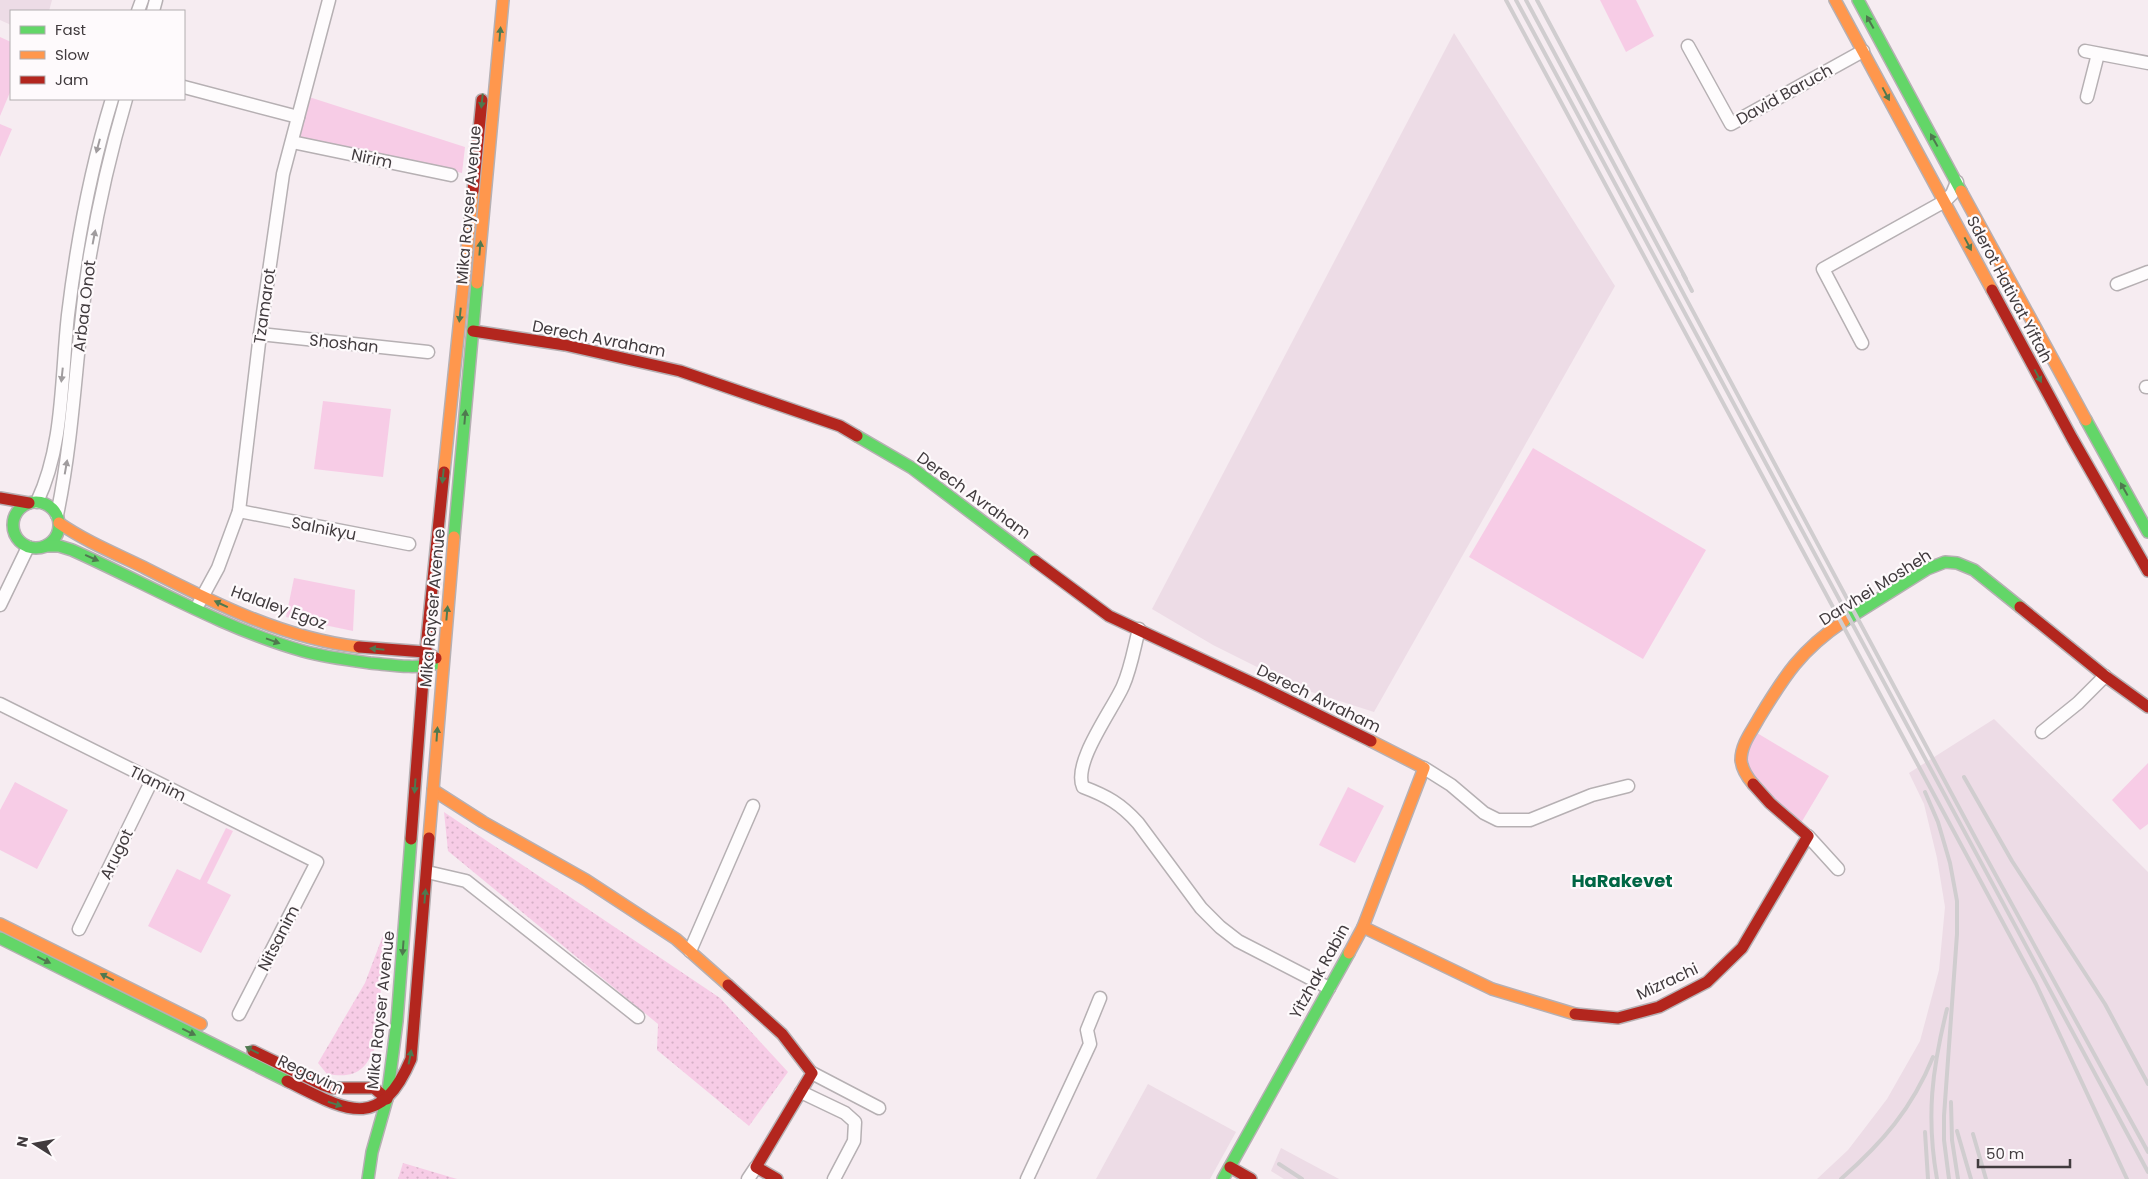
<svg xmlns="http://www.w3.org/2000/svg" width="2148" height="1179" font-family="Poppins,sans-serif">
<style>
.built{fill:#eddce6}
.grass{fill:url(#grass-dots)}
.park{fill:#f7cce6}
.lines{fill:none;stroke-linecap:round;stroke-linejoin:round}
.street-casing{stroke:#b6b0b3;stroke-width:15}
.fast-casing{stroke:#b6b0b3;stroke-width:14}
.slow-casing{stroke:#b6b0b3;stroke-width:14}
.jam-casing{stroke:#b6b0b3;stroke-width:14}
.street{stroke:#fefcfd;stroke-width:12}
.fast{stroke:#63d668;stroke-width:11}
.slow{stroke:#ff974d;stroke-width:11}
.jam{stroke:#b3261e;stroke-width:11}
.rail{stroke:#d0cdcf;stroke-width:4}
.oneway{fill:#4f794f}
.oneway2{fill:#a09c9e}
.labels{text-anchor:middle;stroke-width:4.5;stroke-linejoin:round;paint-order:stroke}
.street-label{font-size:16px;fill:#413b3e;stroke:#fefafc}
.neighbourhood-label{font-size:18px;font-weight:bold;fill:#064;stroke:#fefafc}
</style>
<defs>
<pattern id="grass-dots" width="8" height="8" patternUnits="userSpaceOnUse" patternTransform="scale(1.25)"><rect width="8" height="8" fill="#f7cce6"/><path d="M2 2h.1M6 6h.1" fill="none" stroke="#d5b0c6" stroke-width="1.8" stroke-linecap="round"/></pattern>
</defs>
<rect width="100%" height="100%" fill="#f6ecf1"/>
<!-- built -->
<g class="built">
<polygon points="0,0 52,0 49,11 11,11 11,25 0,20"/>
<polygon points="1454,33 1615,286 1374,712 1299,688 1213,645 1152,609"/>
<polygon points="1994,719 2148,872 2148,1179 1817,1179 1848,1150 1887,1099 1920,1041 1939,970 1945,907 1937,858 1924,804 1909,773"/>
<polygon points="1148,1084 1236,1132 1210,1179 1096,1179"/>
<polygon points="1281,1148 1339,1179 1284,1179 1271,1171"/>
</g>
<!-- grass -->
<g class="grass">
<polygon points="444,812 720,998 788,1072 749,1126 657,1050 658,1024 448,851"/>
<path d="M385,930L377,1043C366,1070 357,1079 327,1074L318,1063L365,983Z"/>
<polygon points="403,1163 457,1179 398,1179"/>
</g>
<!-- park -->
<g class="park">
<polygon points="1600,0 1636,0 1654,36 1626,52"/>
<polygon points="0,37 11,42 11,90 0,116"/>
<polygon points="309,97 465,147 462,173 298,138"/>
<polygon points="0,124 12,129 0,157"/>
<polygon points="323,401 391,409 383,477 314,469"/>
<polygon points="1533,448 1706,550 1643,659 1469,557"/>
<polygon points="294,578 355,590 353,631 286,617"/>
<polygon points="1752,730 1829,776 1798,828 1744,771"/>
<polygon points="2148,763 2148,824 2140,830 2112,800"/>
<polygon points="15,782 68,810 37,869 0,850 0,810"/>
<polygon points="1348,787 1384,806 1355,863 1319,845"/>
<polygon points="226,828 233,831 207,883 231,895 201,953 148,926 177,869 200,880"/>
</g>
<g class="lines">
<defs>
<g id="street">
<polyline points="138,11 142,0"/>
<polyline points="153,11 156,0"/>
<polyline points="1688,46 1731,124 1863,51"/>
<polyline points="2085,51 2148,63"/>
<polyline points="184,87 298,117"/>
<polyline points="2087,97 2098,54"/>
<polyline points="292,142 451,175"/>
<polyline points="2117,284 2148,272"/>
<polyline points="260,334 428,352"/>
<polyline points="1862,343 1823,269 1945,201 1952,194 1957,182"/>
<polyline points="2146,387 2148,387"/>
<path d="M37,502C64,445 61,378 68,315C77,240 90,171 112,99"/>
<polyline points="239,511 409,544"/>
<path d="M57,515C75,429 76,341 90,255C99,202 111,150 126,99"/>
<polyline points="199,603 218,568 239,511 260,334 283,174 329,0"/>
<polyline points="0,605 28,547"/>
<path d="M1139,629C1134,648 1131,668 1123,686C1113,709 1072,763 1083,787C1107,796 1121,804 1138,823L1201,908L1220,927L1238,941L1329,988"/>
<polyline points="0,704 317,862 239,1014"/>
<polyline points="2042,732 2078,703 2105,676"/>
<polyline points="1424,768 1451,785 1484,813 1498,820 1530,820 1592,795 1628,786"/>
<polyline points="1808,836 1838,869"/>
<polyline points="427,872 466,881 638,1017"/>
<polyline points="79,929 152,780"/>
<polyline points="690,951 753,806"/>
<polyline points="812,1073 879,1108"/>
<polyline points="801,1092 845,1113 855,1122 854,1141 834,1179"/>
<polyline points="748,1179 756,1167"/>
<polyline points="1027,1179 1090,1044 1087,1030 1100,998"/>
</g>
<g id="fast">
<polyline points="1858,0 1961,191"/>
<polyline points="2086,420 2148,532"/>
<polyline points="857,436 912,468 1035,561"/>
<circle cx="36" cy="525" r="23"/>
<polyline points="454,537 477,283"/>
<path d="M46,546H59L72,550C148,584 222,628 303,651C325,657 348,660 370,663C392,665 414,669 435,664"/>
<polyline points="1844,621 1927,569 1945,562 1957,563 1974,570 2020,607"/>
<polyline points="0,938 287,1081"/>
<polyline points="368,1179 372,1152 387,1099 397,1021 411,839"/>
<polyline points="1223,1179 1349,953"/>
</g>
<g id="slow">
<polyline points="1835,0 1992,290"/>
<polyline points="1961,191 2086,420"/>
<polyline points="477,283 503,0"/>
<polyline points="444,472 473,191"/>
<path d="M59,523C85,541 114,553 143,567C212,602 282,638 359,647"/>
<path d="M1753,784C1747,777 1742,769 1741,760C1741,744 1752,731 1759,718C1785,675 1801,650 1844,621"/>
<polyline points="433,790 483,822 586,880 676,939 728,985"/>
<polyline points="429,838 454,537"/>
<polyline points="0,924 201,1024"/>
<polyline points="1363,927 1492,989 1575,1014"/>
<polyline points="1349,953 1363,927 1424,768 1371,741"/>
</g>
<g id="jam">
<polyline points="473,191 482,100"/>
<polyline points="1992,290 2072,438 2148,571"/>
<polyline points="473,331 565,345 680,371 840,426 857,436"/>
<polyline points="0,498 29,503"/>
<polyline points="1035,561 1109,616 1261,687 1371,741"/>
<polyline points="2020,607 2105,676 2148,707"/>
<polyline points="359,647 425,652 436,658"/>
<polyline points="411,839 424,667 444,472"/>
<polyline points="728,985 782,1034 812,1073 756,1167 777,1179"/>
<polyline points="1575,1014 1618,1018 1659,1007 1707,982 1742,948 1808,836 1770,803 1753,784"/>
<polyline points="253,1051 323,1085 332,1088 374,1088 387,1099"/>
<path d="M287,1081C344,1109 379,1134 411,1059L429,838"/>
<polyline points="1230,1167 1251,1179"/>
</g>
</defs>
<!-- street casing -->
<use href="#street" class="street-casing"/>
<!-- fast casing -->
<use href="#fast" class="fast-casing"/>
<!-- slow casing -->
<use href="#slow" class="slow-casing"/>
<!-- jam casing -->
<use href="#jam" class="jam-casing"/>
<!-- street -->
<use href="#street" class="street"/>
<!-- fast -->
<use href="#fast" class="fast"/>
<!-- slow -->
<use href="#slow" class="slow"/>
<!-- jam -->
<use href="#jam" class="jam"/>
<!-- rail -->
<g class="rail">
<polyline points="1506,0 2036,984 2127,1179"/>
<polyline points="1516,0 2148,1172"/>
<polyline points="1526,0 1977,841 2148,1152"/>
<polyline points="1537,0 1686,279"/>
<polyline points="1683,274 1692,291"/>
<polyline points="1964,777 2012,861 2105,1004 2148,1084"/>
<polyline points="1925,792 1938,822 1950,863 1957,901 1957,934 1944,1116 1944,1140 1949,1179"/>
<polyline points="1951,1102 1952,1140 1958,1179"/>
<polyline points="1957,1131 1971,1179"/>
<polyline points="1925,1132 1928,1179"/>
<polyline points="1973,1134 1986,1179"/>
<polyline points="1279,1164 1302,1179"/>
<path d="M1841,1179C1882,1143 1912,1109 1933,1057"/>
<path d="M1937,1179C1926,1117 1932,1069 1947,1009"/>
</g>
</g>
<!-- one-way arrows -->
<defs><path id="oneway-solid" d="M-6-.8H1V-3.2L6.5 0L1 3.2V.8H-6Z" transform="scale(1.25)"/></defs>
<g class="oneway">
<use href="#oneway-solid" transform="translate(1870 22) rotate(-119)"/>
<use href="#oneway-solid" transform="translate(500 34) rotate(-85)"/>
<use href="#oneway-solid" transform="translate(1886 94) rotate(62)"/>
<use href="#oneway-solid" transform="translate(482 101) rotate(96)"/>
<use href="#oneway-solid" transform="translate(1934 140) rotate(-119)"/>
<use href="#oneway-solid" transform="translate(1968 244) rotate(62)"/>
<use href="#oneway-solid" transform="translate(480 248) rotate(-85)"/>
<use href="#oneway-solid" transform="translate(460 315) rotate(96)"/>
<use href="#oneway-solid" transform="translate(2038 376) rotate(62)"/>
<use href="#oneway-solid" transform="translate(465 417) rotate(-85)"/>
<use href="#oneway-solid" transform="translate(443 476) rotate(96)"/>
<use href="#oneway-solid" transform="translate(2124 489) rotate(-119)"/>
<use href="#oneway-solid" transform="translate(92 558) rotate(24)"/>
<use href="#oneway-solid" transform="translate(221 604) rotate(-155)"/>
<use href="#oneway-solid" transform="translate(447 613) rotate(-85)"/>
<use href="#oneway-solid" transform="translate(273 641) rotate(20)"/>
<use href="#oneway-solid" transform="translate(377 649) rotate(-174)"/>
<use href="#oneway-solid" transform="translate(437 734) rotate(-86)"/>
<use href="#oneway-solid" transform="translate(415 786) rotate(94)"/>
<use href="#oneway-solid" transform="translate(425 896) rotate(-85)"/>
<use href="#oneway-solid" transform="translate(403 948) rotate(94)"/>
<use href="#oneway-solid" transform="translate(44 960) rotate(26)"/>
<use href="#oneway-solid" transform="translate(107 977) rotate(-153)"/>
<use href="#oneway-solid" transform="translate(189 1032) rotate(26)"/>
<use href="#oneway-solid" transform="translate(252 1050) rotate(-153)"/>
<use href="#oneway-solid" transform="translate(410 1057) rotate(-79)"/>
<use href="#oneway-solid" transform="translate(335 1104) rotate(18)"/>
</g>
<g class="oneway2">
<use href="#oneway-solid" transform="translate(98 146) rotate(105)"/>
<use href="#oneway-solid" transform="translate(94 237) rotate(-79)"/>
<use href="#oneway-solid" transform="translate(62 375) rotate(96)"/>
<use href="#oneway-solid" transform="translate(66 467) rotate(-80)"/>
</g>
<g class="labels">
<!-- street labels -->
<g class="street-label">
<text transform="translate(1784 94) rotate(-29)" y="6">David Baruch</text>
<text transform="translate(372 158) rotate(12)" y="6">Nirim</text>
<text transform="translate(468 205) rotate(-85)" y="6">Mika Rayser Avenue</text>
<text transform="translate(2010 289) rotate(62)" y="6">Sderot Hativat Yiftah</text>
<text transform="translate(84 306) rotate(-83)" y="6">Arbaa Onot</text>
<text transform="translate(264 306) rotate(-82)" y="6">Tzamarot</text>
<text transform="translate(599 338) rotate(11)" y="6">Derech Avraham</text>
<text transform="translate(344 343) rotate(6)" y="6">Shoshan</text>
<text transform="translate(974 495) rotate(36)" y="6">Derech Avraham</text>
<text transform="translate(324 528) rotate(11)" y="6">Salnikyu</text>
<text transform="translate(1875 587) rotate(-32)" y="6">Darvhei Mosheh</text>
<text transform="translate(279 607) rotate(20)" y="6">Halaley Egoz</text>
<text transform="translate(432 608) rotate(-85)" y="6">Mika Rayser Avenue</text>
<text transform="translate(1319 698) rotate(26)" y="6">Derech Avraham</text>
<text transform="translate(158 783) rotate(26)" y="6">Tlamim</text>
<text transform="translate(116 854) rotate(-64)" y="6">Arugot</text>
<text transform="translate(278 938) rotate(-63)" y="6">Nitsanim</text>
<text transform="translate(1319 971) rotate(-61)" y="6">Yitzhak Rabin</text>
<text transform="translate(1667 981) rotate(-25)" y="6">Mizrachi</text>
<text transform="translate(380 1010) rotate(-84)" y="6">Mika Rayser Avenue</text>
<text transform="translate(311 1074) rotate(25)" y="6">Regavim</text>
</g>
<!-- neighbourhood labels -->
<g class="neighbourhood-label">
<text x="1622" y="887">HaRakevet</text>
</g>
</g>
<!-- legend -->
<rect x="10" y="10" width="175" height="90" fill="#fefafc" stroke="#b2aeb0"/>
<rect x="20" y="26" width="25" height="8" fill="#63d668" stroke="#b2aeb0"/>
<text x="55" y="35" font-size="15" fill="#413b3e">Fast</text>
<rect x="20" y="51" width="25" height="8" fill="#ff974d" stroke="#b2aeb0"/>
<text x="55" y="60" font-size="15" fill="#413b3e">Slow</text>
<rect x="20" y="76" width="25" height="8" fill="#b3261e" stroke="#b2aeb0"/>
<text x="55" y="85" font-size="15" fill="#413b3e">Jam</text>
<!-- north arrow -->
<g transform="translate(35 1144) rotate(281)" stroke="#fefafc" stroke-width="4" paint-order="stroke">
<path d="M0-4L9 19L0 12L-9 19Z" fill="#413b3e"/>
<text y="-8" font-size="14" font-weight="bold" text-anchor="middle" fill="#413b3e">N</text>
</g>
<!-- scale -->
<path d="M1978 1159v8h92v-8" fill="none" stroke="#413b3e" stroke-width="2.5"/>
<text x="1986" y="1159" font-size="15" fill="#413b3e" stroke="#fefafc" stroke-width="4" paint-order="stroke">50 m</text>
</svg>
